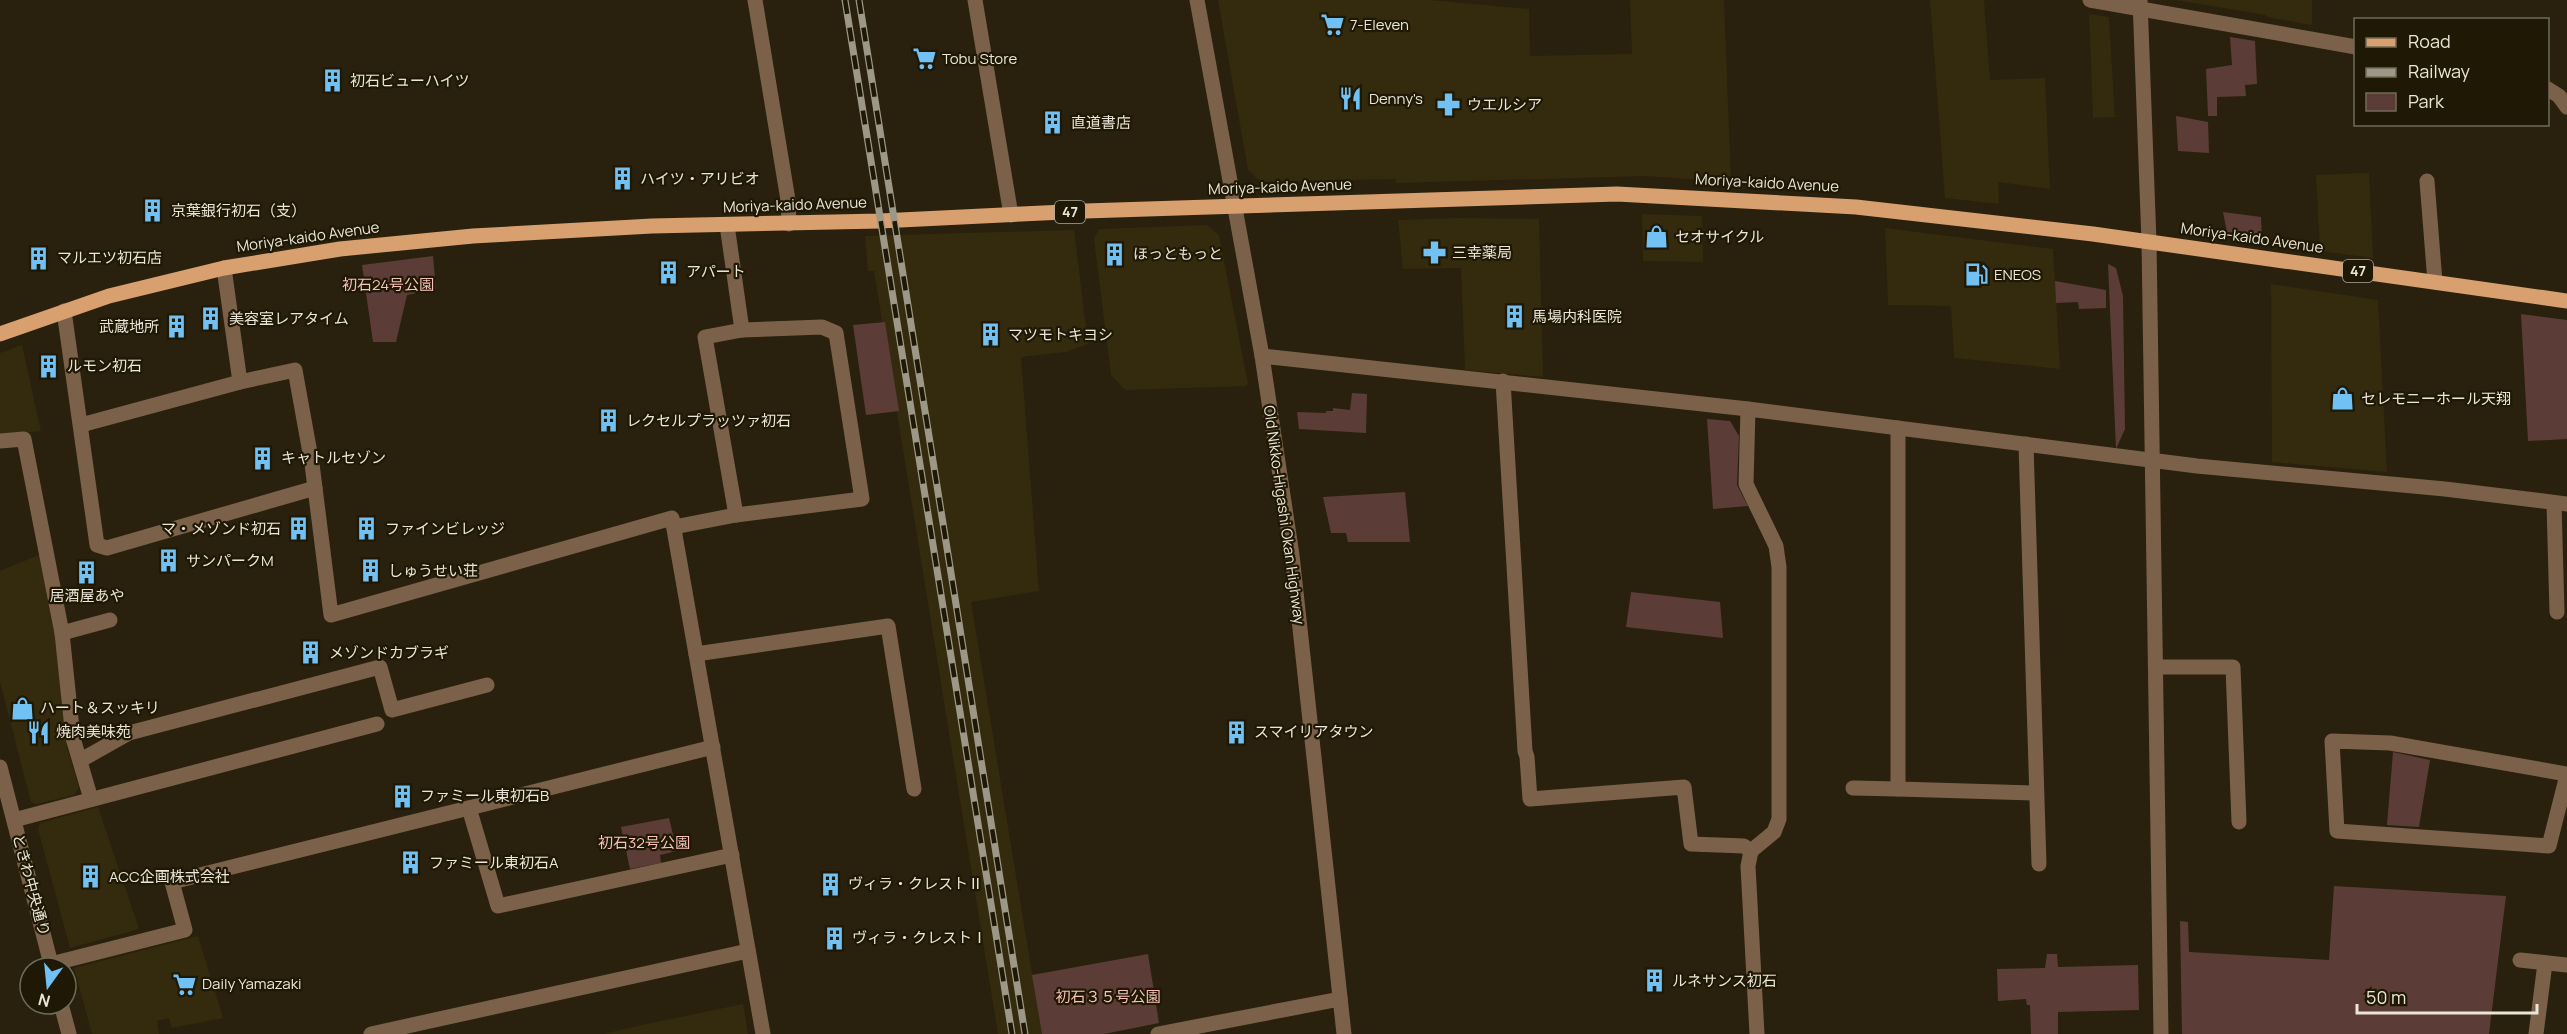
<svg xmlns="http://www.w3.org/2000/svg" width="2567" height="1034" font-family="Manrope,'Noto Sans JP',sans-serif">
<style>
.built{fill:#342a0e}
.green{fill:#5c3c37}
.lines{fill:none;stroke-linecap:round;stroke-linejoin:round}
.minor{stroke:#7c614a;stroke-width:15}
.major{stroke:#d89f6f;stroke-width:15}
.rail-casing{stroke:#9d9787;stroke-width:7}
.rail{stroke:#1f1804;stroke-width:4.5;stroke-dasharray:14;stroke-linecap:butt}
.labels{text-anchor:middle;stroke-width:4.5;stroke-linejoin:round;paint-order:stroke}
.shield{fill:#1f1804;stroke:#ada898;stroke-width:1.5}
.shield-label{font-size:14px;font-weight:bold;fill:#eae5d8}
.poi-label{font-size:15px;fill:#eae5d8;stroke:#1f1804;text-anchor:start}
.street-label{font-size:15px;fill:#eae5d8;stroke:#1f1804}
.park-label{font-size:15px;fill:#f8c2b8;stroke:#1f1804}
</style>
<rect width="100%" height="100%" fill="#29210d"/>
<!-- built -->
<g class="built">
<polygon points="1218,0 1429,0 1529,9 1530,56 1632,54 1630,0 1724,0 1731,182 1646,176 1396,183 1396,179 1261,182 1248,170"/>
<polygon points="1930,0 1984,0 1990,80 2045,78 2050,189 1998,182 1999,204 1945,198"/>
<polygon points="2175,0 2312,0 2312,25 2267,17 2266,15"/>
<polygon points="2089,14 2109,17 2115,117 2093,118"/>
<polygon points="2369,173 2373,258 2320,251 2316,175"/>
<polygon points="1642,214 1702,216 1703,262 1643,261"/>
<polygon points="1458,218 1539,219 1543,377 1465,370 1461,268 1403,269 1398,220"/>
<polygon points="1207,225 1219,235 1248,384 1246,386 1125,390 1111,375 1094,239 1099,229"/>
<polygon points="1885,228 2053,249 2060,369 1954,358 1951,306 1888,305"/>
<polygon points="1074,230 1088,344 1066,352 1021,357 1039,591 971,602 1042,1034 998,1034 874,271 868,271 865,236"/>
<polygon points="2271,284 2378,300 2387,472 2272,462"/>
<polygon points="22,345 41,431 0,436 0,353"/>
<polygon points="41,554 55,630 69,739 67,748 79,787 74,795 36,804 31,802 0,682 0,571"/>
<polygon points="98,807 139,929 70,948 38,829 40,823"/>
<polygon points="198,936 223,1018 172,1028 169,1018 157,1021 159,1034 92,1034 74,968"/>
<polygon points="743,1004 748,1034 603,1034 642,1025"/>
</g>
<!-- green -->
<g class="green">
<polygon points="2230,37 2255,41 2257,84 2245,85 2246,96 2217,97 2217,116 2208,116 2206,69 2232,65"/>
<polygon points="2176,116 2208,122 2209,153 2178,151"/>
<polygon points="2223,212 2261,217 2262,238 2227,232"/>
<polygon points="433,256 436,289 407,295 396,342 373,342 362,265"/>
<polygon points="2108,264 2116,268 2123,296 2125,429 2116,449"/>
<polygon points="2055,281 2106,290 2106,308 2079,309 2078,302 2056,303"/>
<polygon points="2521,314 2567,320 2567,439 2528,441"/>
<polygon points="885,322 899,411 866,415 853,325"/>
<polygon points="1352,393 1367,394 1366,433 1299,429 1297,412 1326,413 1326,411 1333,411 1333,408 1350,410"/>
<polygon points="1707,419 1730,421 1739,436 1737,485 1748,506 1713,509"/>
<polygon points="1405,492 1410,542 1348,542 1346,533 1331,533 1323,497"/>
<polygon points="1631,592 1720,602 1723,638 1626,627"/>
<polygon points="2393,752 2430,760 2419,827 2387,825"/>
<polygon points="669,818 677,851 660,855 661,863 630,869 621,827"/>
<polygon points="2334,886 2506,896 2489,1034 2182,1034 2180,921 2188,922 2189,952 2329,960"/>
<polygon points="1148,954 1159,1023 1104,1034 1042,1034 1032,975"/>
<polygon points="2047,954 2057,954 2058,967 2138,965 2139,1010 2058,1012 2058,1034 2031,1034 2030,1005 2027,1005 2026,999 1998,1001 1997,969 2045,968"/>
</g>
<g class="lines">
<!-- minor -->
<g class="minor">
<polyline points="755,0 788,200 789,224"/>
<polyline points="975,0 1011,215"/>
<polyline points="1197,0 1262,356 1292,555 1344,1034"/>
<polyline points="2090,0 2356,47"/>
<polyline points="2140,0 2149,242 2161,1034"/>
<polyline points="2548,89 2559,96 2567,107"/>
<polyline points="2427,181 2435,282"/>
<polyline points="727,225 742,330 705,337 736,515"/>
<polyline points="224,268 240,382 295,370 312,464 331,615 672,518 763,1034"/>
<polyline points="64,311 97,545 107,548 315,488"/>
<polyline points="1262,356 1748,409 2197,466 2445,489 2567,504"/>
<polyline points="1503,381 1525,751 1527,757 1530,799 1684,787 1691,844 1744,846 1751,851 1774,832 1779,819 1779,567 1776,546 1746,484 1748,409"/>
<polyline points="81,425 240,382"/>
<polyline points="1898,428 1898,789 2036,793"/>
<polyline points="0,441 24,439 62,633 73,738 91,799"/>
<polyline points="2026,444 2039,864"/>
<polyline points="2554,503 2557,612"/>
<polyline points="674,527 736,515 862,499 836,333 822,327 742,330"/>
<polyline points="62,633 110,620"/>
<polyline points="696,654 888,626 914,789"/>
<polyline points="2156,667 2233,667 2239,822"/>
<polyline points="81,760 129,733 380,667 392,710 487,685"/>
<polyline points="0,767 52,968"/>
<polyline points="2567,774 2390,743 2332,741 2337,831 2549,846 2567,775"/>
<polyline points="1853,788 1898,789"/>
<polyline points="469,808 498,906 732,855"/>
<polyline points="14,820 377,724"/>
<polyline points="1751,851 1748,866 1757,1034"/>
<polyline points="2520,960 2567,965"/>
<polyline points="51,964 185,930 172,882 713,747"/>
<polyline points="61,1004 69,1034"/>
<polyline points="371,1034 748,951"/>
<polyline points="1158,1034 1340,999"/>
<polyline points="2536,1034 2545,963"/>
</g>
<!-- major -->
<polyline class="major" points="0,334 109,296 224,268 340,249 473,236 652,226 880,221 1085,211 1617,194 1856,207 2093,234 2567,301"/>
<defs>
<g id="rail">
<polyline points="845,0 1012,1034"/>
<polyline points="859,0 1025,1034"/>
</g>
</defs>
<!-- rail casing -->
<use href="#rail" class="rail-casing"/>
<!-- rail -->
<use href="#rail" class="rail"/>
</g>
<!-- icons -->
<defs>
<symbol id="supermarket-bare" viewBox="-9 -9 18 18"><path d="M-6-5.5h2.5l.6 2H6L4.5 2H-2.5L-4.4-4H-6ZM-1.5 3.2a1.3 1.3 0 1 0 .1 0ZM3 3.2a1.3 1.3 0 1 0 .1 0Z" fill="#71c1f5" stroke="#1f1804" stroke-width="2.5" paint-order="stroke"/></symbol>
<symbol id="building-bare" viewBox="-9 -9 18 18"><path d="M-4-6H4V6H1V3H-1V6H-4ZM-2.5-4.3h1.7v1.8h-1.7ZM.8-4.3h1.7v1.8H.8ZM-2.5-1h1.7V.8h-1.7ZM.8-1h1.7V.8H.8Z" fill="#71c1f5" stroke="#1f1804" stroke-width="2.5" paint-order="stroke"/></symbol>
<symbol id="restaurant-bare" viewBox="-9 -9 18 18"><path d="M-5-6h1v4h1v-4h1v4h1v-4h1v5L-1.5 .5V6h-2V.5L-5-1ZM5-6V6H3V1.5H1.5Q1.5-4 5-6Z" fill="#71c1f5" stroke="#1f1804" stroke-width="2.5" paint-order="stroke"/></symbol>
<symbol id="pharmacy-bare" viewBox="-9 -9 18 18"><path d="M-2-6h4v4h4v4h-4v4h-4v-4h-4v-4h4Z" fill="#71c1f5" stroke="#1f1804" stroke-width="2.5" paint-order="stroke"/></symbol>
<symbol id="shop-bare" viewBox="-9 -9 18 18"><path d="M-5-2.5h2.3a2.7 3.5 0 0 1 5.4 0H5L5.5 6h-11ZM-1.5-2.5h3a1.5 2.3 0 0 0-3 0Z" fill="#71c1f5" stroke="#1f1804" stroke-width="2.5" paint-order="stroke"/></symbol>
<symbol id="fuel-bare" viewBox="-9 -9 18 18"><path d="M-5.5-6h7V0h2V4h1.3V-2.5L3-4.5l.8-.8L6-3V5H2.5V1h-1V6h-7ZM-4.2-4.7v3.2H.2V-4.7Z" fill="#71c1f5" stroke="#1f1804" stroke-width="2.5" paint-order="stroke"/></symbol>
</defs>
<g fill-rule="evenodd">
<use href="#supermarket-bare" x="1316" y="8" width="33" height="33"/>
<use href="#supermarket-bare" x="908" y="42" width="33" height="33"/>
<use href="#building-bare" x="316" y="64" width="33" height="33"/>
<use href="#restaurant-bare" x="1334" y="82" width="33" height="33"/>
<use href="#pharmacy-bare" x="1432" y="88" width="33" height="33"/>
<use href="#building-bare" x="1036" y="106" width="33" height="33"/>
<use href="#building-bare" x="606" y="162" width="33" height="33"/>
<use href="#building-bare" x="136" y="194" width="33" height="33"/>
<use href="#shop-bare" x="1640" y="220" width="33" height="33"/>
<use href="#pharmacy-bare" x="1418" y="236" width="33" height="33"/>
<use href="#building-bare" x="1098" y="238" width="33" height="33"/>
<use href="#building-bare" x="22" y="242" width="33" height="33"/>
<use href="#building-bare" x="652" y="256" width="33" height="33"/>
<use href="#fuel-bare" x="1960" y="258" width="33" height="33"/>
<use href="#building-bare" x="1498" y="300" width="33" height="33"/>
<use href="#building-bare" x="194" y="302" width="33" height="33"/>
<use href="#building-bare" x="160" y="310" width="33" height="33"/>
<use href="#building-bare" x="974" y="318" width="33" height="33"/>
<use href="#building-bare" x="32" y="350" width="33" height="33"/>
<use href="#shop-bare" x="2326" y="382" width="33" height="33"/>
<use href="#building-bare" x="592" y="404" width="33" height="33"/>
<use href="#building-bare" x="246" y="442" width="33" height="33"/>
<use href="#building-bare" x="282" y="512" width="33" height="33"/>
<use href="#building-bare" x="350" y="512" width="33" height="33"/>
<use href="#building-bare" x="152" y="544" width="33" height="33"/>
<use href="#building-bare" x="354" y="554" width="33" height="33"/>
<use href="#building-bare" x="70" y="556" width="33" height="33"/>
<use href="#building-bare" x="294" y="636" width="33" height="33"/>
<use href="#shop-bare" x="6" y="692" width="33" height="33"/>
<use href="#restaurant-bare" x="22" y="716" width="33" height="33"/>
<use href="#building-bare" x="1220" y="716" width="33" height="33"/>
<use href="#building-bare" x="386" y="780" width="33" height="33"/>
<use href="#building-bare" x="394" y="846" width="33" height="33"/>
<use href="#building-bare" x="74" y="860" width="33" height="33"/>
<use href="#building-bare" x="814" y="868" width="33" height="33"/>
<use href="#building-bare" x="818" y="922" width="33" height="33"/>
<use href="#building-bare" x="1638" y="964" width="33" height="33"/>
<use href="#supermarket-bare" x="168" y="968" width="33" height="33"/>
</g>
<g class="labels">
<!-- shield labels -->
<g class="shield">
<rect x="1055" y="201" width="30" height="22" rx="4.5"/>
<rect x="2343" y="260" width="30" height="22" rx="4.5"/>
</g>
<g class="shield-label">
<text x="1070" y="217">47</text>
<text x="2358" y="276">47</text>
</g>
<!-- poi labels -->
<g class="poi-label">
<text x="1350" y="30">7-Eleven</text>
<text x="942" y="64">Tobu Store</text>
<text x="350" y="86">初石ビューハイツ</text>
<text x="1369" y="104">Denny's</text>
<text x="1467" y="110">ウエルシア</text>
<text x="1071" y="128">直道書店</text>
<text x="640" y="184">ハイツ・アリビオ</text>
<text x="171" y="216">京葉銀行初石（支）</text>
<text x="1675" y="242">セオサイクル</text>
<text x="1452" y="258">三幸薬局</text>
<text x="1133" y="259">ほっともっと</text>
<text x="57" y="263">マルエツ初石店</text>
<text x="686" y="277">アパート</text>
<text x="1994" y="280">ENEOS</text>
<text x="1532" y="322">馬場内科医院</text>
<text x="229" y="324">美容室レアタイム</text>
<text x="159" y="332" text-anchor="end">武蔵地所</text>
<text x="1008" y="340">マツモトキヨシ</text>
<text x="67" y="371">ルモン初石</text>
<text x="2361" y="404">セレモニーホール天翔</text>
<text x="626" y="426">レクセルプラッツァ初石</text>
<text x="281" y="463">キャトルセゾン</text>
<text x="281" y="534" text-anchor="end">マ・メゾンド初石</text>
<text x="385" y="534">ファインビレッジ</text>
<text x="186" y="566">サンパークM</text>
<text x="388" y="576">しゅうせい荘</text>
<text x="87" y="601" text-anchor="middle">居酒屋あや</text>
<text x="329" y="658">メゾンドカブラギ</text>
<text x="40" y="713">ハート＆スッキリ</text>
<text x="56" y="737">焼肉美味苑</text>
<text x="1254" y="737">スマイリアタウン</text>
<text x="420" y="801">ファミール東初石B</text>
<text x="429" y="868">ファミール東初石A</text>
<text x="109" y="882">ACC企画株式会社</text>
<text x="848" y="889">ヴィラ・クレストⅡ</text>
<text x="852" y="943">ヴィラ・クレストⅠ</text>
<text x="1672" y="986">ルネサンス初石</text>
<text x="202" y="989">Daily Yamazaki</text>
</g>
<!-- street labels -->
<g class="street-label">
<text transform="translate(1767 183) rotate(3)" y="5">Moriya-kaido Avenue</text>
<text transform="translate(1280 187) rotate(-2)" y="5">Moriya-kaido Avenue</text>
<text transform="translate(795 205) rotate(-2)" y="5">Moriya-kaido Avenue</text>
<text transform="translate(308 237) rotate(-8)" y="5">Moriya-kaido Avenue</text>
<text transform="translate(2252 238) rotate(8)" y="5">Moriya-kaido Avenue</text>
<text transform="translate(1284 515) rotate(82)" y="5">Old Nikko-Higashi Okan Highway</text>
<text transform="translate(31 885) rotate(75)" y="5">ときわ中央通り</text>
</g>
<!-- park labels -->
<g class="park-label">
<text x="388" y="290">初石24号公園</text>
<text x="644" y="848">初石32号公園</text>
<text x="1108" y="1002">初石３５号公園</text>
</g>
</g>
<!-- legend -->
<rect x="2354" y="18" width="195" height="108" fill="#1f1804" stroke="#706a59" stroke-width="1.5"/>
<rect x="2366" y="38" width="30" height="9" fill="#d89f6f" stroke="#706a59" stroke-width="1.5"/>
<text x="2408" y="48" font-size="18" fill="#eae5d8">Road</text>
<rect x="2366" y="68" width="30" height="9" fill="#9d9787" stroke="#706a59" stroke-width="1.5"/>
<text x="2408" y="78" font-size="18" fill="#eae5d8">Railway</text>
<rect x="2366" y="93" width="30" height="18" fill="#5c3c37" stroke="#706a59" stroke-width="1.5"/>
<text x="2408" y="108" font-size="18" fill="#eae5d8">Park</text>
<!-- north arrow -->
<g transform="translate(48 986) rotate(195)"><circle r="28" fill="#1f1804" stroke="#706a59" stroke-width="1.5"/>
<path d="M0-4.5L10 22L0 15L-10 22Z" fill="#71c1f5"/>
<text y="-9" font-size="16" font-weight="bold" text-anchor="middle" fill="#eae5d8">N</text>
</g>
<!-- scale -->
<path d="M2357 1004v9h180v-9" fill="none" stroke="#eae5d8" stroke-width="3"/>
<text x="2366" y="1004" font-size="18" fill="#eae5d8" stroke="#1f1804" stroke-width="4.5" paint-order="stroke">50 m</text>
</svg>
